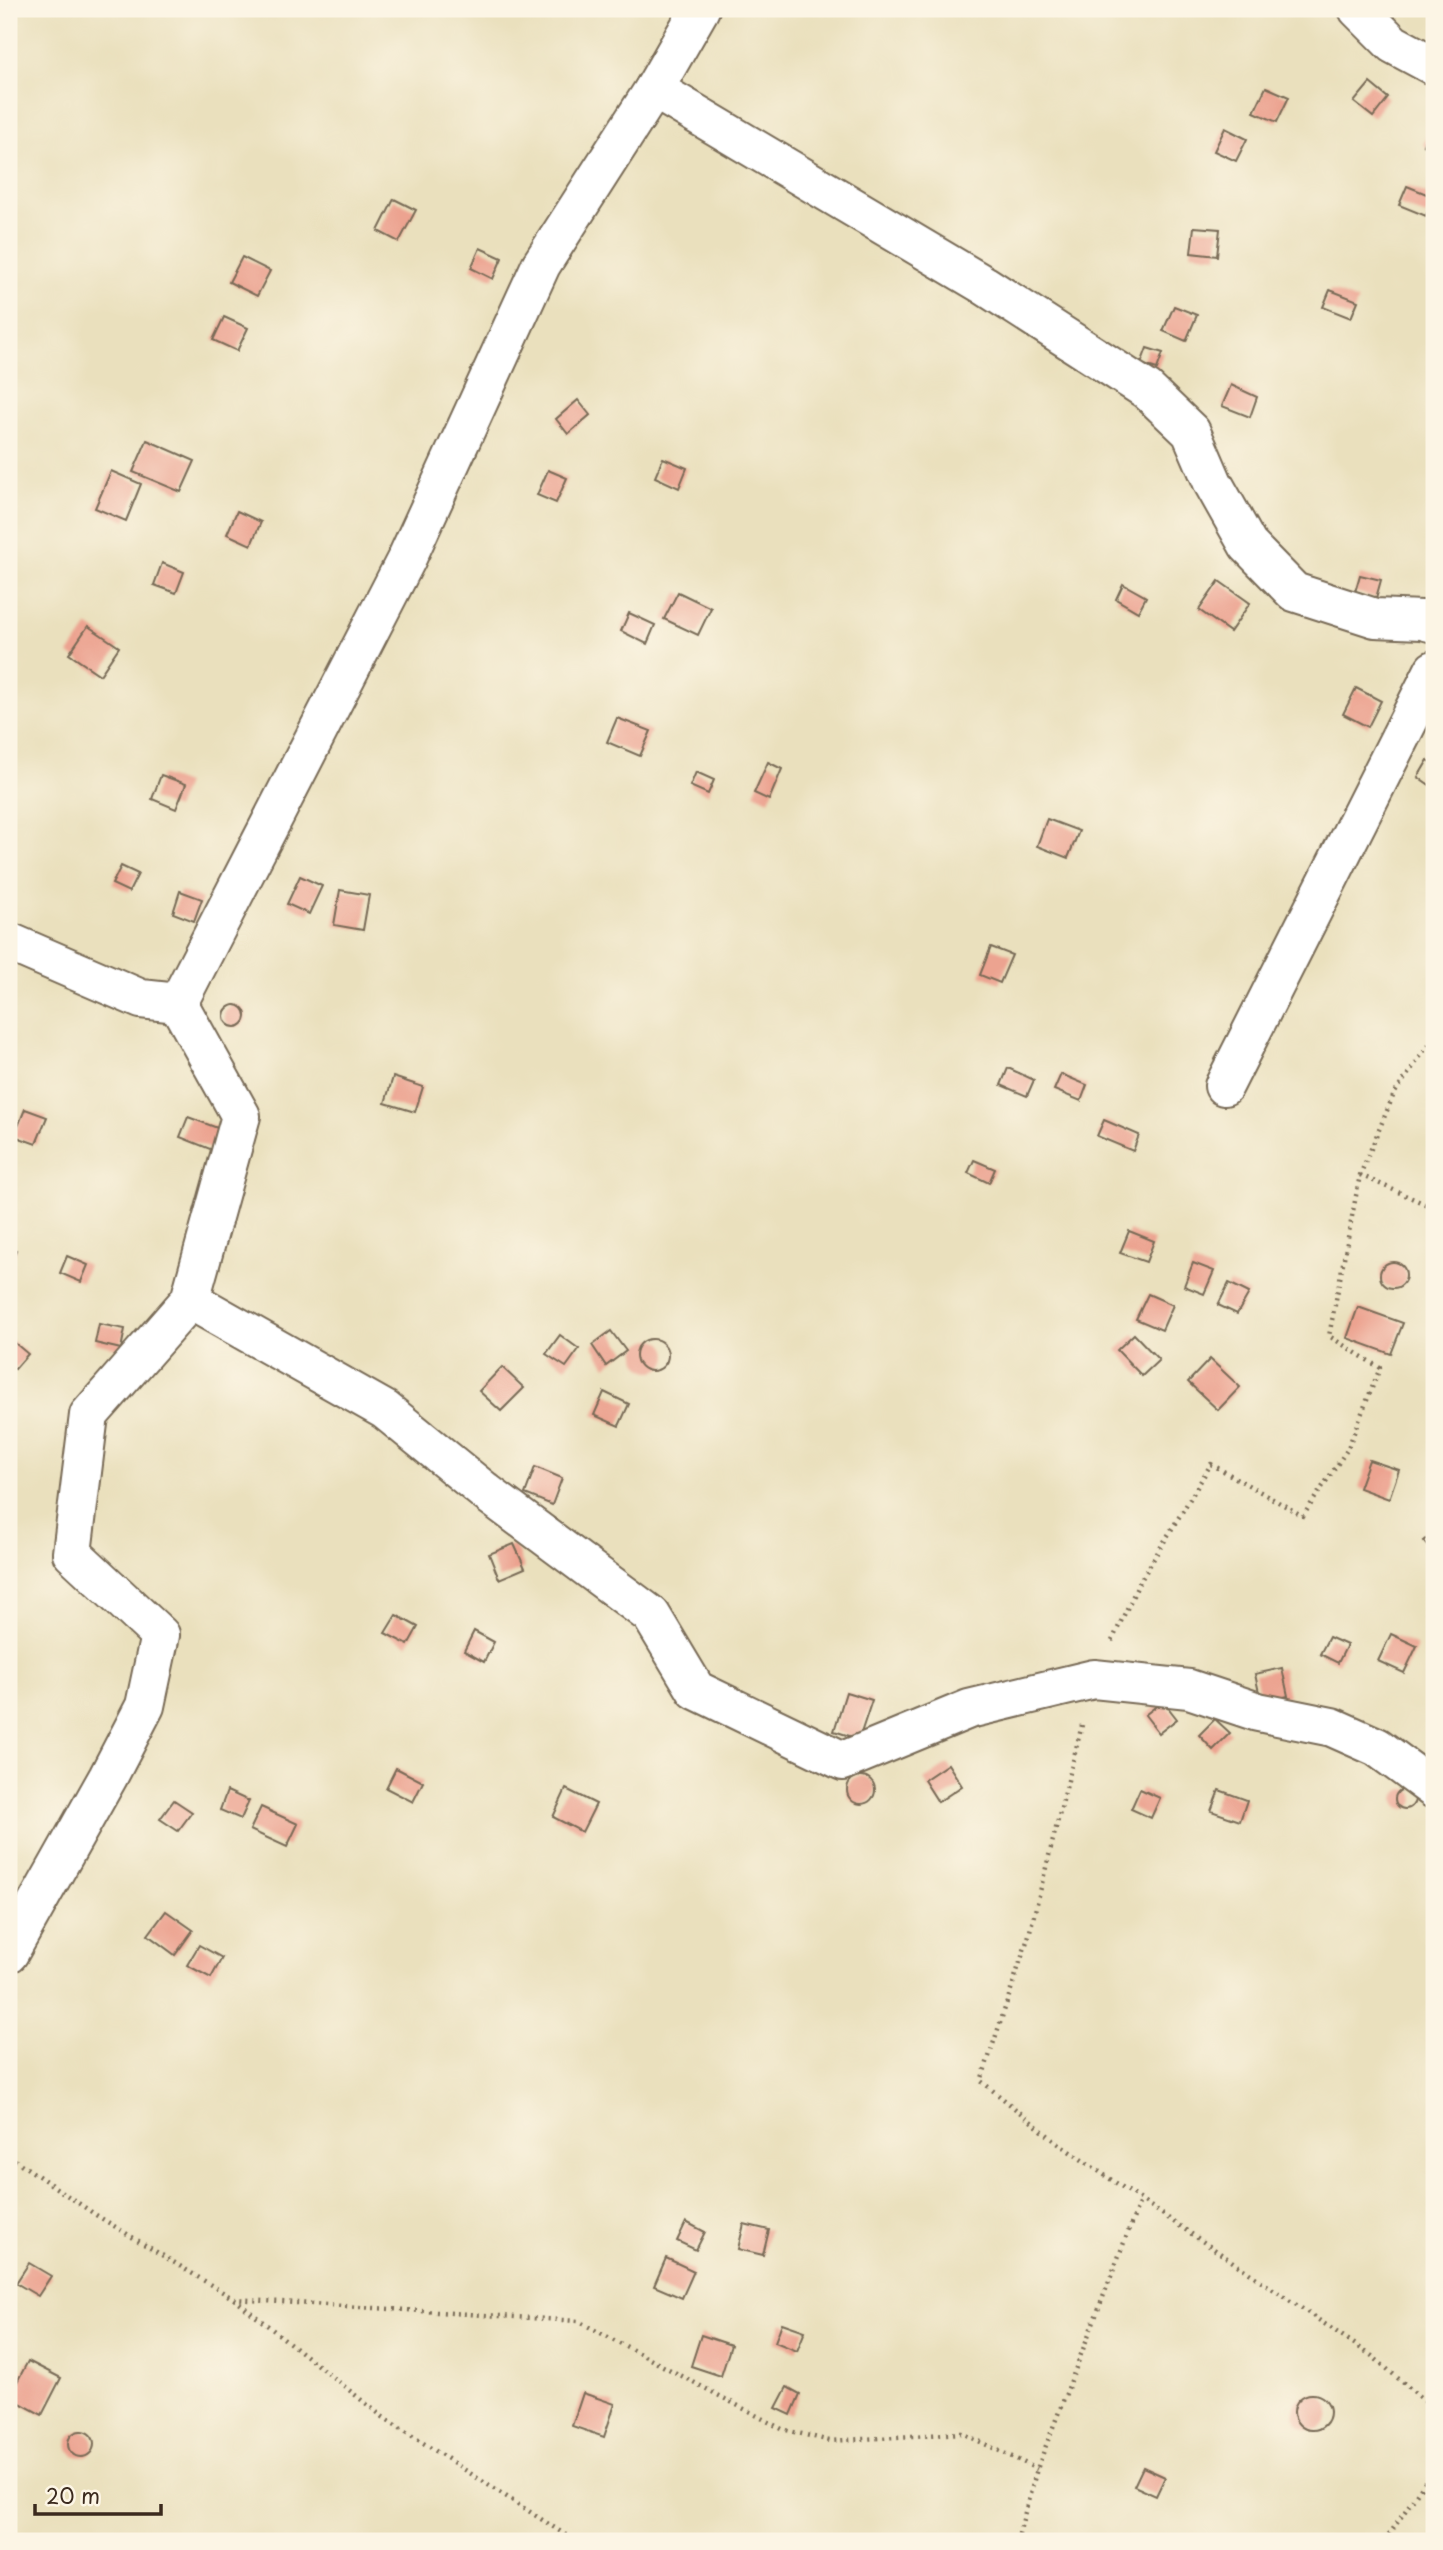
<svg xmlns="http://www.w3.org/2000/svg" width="1443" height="2550" font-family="'Playpen Sans',sans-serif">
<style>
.building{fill:#eca390}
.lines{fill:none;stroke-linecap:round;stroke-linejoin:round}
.minor-casing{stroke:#786a56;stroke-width:42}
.path{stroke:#786a56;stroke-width:4.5;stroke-dasharray:2 5;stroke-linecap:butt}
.minor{stroke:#fff;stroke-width:38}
</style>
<rect width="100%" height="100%" fill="#fcf5e5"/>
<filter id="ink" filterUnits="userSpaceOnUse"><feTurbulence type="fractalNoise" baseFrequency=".0143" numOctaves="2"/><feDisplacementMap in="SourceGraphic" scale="14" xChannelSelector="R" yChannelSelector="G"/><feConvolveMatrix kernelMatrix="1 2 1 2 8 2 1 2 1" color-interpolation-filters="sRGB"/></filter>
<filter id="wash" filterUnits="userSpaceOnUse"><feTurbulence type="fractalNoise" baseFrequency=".00686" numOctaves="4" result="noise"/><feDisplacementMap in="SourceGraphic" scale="28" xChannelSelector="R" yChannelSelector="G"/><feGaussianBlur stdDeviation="1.57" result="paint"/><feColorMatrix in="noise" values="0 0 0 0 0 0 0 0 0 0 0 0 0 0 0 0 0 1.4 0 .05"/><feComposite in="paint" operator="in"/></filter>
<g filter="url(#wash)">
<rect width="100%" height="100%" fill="#eae0bd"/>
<g id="blocks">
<!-- building -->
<g class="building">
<polygon points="1370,83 1388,98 1373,117 1354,102"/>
<polygon points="1266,87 1289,97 1277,122 1254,112"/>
<polygon points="1431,126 1434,127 1434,150 1423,145"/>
<polygon points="1225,128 1247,139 1236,161 1214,151"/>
<polygon points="1407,186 1434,197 1426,216 1399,205"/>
<polygon points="394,199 416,210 399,242 378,231"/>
<polygon points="1194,227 1220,229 1217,256 1191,253"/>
<polygon points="480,248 502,258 493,279 471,268"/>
<polygon points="242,257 270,271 257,296 229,282"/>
<polygon points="1330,290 1358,301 1351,318 1323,307"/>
<polygon points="1174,306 1197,315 1186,341 1163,331"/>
<polygon points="224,317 248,328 237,351 213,340"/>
<polygon points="1147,348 1163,353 1157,369 1141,364"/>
<polygon points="1231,385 1257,397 1250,417 1222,406"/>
<polygon points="578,400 590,415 568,434 556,419"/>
<polygon points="147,440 195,461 181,492 133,472"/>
<polygon points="663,458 687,468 679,488 655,477"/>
<polygon points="548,470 567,478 556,503 537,495"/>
<polygon points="111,471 141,484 126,521 95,508"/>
<polygon points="237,511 261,522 251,545 227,534"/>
<polygon points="162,563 184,572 176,593 154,585"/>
<polygon points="1360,575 1381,580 1376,598 1355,592"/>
<polygon points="1219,581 1250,603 1230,632 1199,610"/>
<polygon points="1123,584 1146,597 1138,612 1116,599"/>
<polygon points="678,592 711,608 698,635 664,619"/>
<polygon points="629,613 655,625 647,644 621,631"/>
<polygon points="88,626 119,647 100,675 69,654"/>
<polygon points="1356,688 1381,701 1368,727 1343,714"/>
<polygon points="617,718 651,731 640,756 607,742"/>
<polygon points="1428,760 1434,764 1434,788 1418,777"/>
<polygon points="768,762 782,769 769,800 754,793"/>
<polygon points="696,772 714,780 708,794 690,786"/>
<polygon points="161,775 186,784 176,809 152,799"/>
<polygon points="1047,819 1079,831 1068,858 1037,846"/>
<polygon points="121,866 138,874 129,892 112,884"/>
<polygon points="300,876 322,886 309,914 287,904"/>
<polygon points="340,890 369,895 363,930 334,925"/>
<polygon points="180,891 202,899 194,921 173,913"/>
<polygon points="991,947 1012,955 1000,983 980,975"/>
<circle cx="235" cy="1016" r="11"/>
<polygon points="1008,1068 1034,1080 1027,1096 1001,1085"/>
<polygon points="1061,1074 1087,1085 1081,1101 1054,1090"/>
<polygon points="393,1077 423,1087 415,1112 385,1103"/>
<polygon points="25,1109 47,1117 36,1144 14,1136"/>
<polygon points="188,1117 223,1130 215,1151 180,1137"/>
<polygon points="1104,1120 1139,1135 1133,1151 1097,1136"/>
<polygon points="974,1160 995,1169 989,1183 968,1173"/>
<polygon points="1129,1231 1154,1241 1146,1262 1120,1253"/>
<polygon points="9,1247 16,1250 9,1269"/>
<polygon points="67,1256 88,1265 81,1282 60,1273"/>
<circle cx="1393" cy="1275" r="13"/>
<polygon points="1193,1263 1214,1271 1204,1294 1184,1286"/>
<polygon points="1229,1283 1249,1293 1237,1314 1218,1305"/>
<polygon points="1148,1294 1173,1305 1162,1330 1136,1319"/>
<polygon points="1358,1307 1403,1323 1391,1354 1347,1338"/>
<polygon points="99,1324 125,1329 121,1349 95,1343"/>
<polygon points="611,1331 626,1351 606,1366 592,1345"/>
<polygon points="1134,1334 1159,1360 1142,1376 1117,1350"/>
<polygon points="560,1335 579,1349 566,1367 546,1354"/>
<polygon points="9,1338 28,1354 15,1369 9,1364"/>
<circle cx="652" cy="1355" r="16"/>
<polygon points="1210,1359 1240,1387 1218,1410 1188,1382"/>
<polygon points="502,1367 524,1388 501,1411 479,1391"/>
<polygon points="604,1392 629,1404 619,1426 594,1415"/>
<polygon points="1369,1460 1399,1470 1389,1499 1359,1488"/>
<polygon points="535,1467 562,1478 552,1505 525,1494"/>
<polygon points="1434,1533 1434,1553 1424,1541"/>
<polygon points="514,1544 525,1568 499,1579 489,1554"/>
<polygon points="396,1615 418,1627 408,1645 385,1633"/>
<polygon points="474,1631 494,1642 484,1662 464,1651"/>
<polygon points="1391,1634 1417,1646 1404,1673 1378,1661"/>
<polygon points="1329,1637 1347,1645 1338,1663 1320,1654"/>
<polygon points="1282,1668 1288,1696 1261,1702 1255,1674"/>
<polygon points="846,1692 872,1700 859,1739 834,1731"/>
<polygon points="1163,1701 1177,1719 1159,1733 1145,1715"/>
<polygon points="1215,1719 1230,1733 1213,1750 1199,1735"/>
<polygon points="948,1764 962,1786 938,1802 924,1780"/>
<polygon points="396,1768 423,1782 413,1802 386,1788"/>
<circle cx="861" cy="1790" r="14"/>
<circle cx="1405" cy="1799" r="10"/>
<polygon points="566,1789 596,1804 582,1832 553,1817"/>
<polygon points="1140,1789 1160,1798 1151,1818 1131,1809"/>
<polygon points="1219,1790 1247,1800 1240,1821 1211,1811"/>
<polygon points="227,1791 249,1801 241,1819 220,1810"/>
<polygon points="174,1800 192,1812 178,1831 160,1819"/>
<polygon points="261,1807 298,1824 287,1847 250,1830"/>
<polygon points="166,1911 193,1930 175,1955 148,1935"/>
<polygon points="199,1945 222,1958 211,1978 187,1965"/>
<polygon points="686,2222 705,2232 696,2250 677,2241"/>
<polygon points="744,2224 769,2230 763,2255 738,2249"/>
<polygon points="666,2258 694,2271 682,2298 654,2286"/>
<polygon points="29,2263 51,2276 38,2296 16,2283"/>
<polygon points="782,2323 805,2331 797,2351 775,2342"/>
<polygon points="701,2335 731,2345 721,2376 691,2366"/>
<polygon points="28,2361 61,2378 42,2415 9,2397"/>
<polygon points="787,2387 800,2394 791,2415 776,2408"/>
<polygon points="583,2393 615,2404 604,2437 572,2426"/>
<circle cx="1312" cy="2412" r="18"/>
<circle cx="81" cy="2444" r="13"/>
<polygon points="1143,2467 1165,2477 1156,2496 1134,2486"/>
</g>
</g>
</g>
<g filter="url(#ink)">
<use href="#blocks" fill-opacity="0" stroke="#786a56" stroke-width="2"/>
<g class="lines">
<defs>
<g id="minor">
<polyline points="1358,9 1393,44 1434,66"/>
<polyline points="654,89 984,285 1147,390 1191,432 1213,483 1248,545 1294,592 1375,618 1422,620 1434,623"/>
<polyline points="9,942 141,999 178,1003"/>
<polyline points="1224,1086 1434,670"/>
<polyline points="190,1300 385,1410 487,1493 651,1615 696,1690 843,1761 969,1709 1094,1679 1189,1689 1258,1712 1332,1727 1377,1747 1434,1789"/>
<polyline points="9,1953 108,1777 145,1706 160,1635 72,1553 89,1415 190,1300 241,1116 178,1003 406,560 541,265 654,89 700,9"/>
</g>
</defs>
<!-- minor casing -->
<use href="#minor" class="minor-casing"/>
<!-- path -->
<g class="path">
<polyline points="1360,1175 1434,1208"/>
<polyline points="1112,1641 1138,1585 1211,1464 1303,1516 1347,1450 1380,1368 1329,1336 1360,1175 1394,1094 1434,1037"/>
<polyline points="1082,1725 1029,1935 981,2081 1060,2145 1372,2356 1434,2409"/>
<polyline points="9,2156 96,2215 234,2299 578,2321 782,2429 830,2441 962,2433 1037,2469"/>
<polyline points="234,2299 383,2417 575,2541"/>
<polyline points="1017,2541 1037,2469 1140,2201"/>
<polyline points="1385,2541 1434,2468"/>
</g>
<!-- minor -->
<use href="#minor" class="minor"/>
</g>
</g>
<!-- margin -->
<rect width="1443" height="2550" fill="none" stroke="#fcf5e5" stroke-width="35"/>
<!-- scale -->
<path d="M35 2504v10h126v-10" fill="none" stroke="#3b2a1e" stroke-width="3.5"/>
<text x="46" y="2504" font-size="21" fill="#3b2a1e" stroke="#fcf5e5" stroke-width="5" paint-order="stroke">20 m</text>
</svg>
